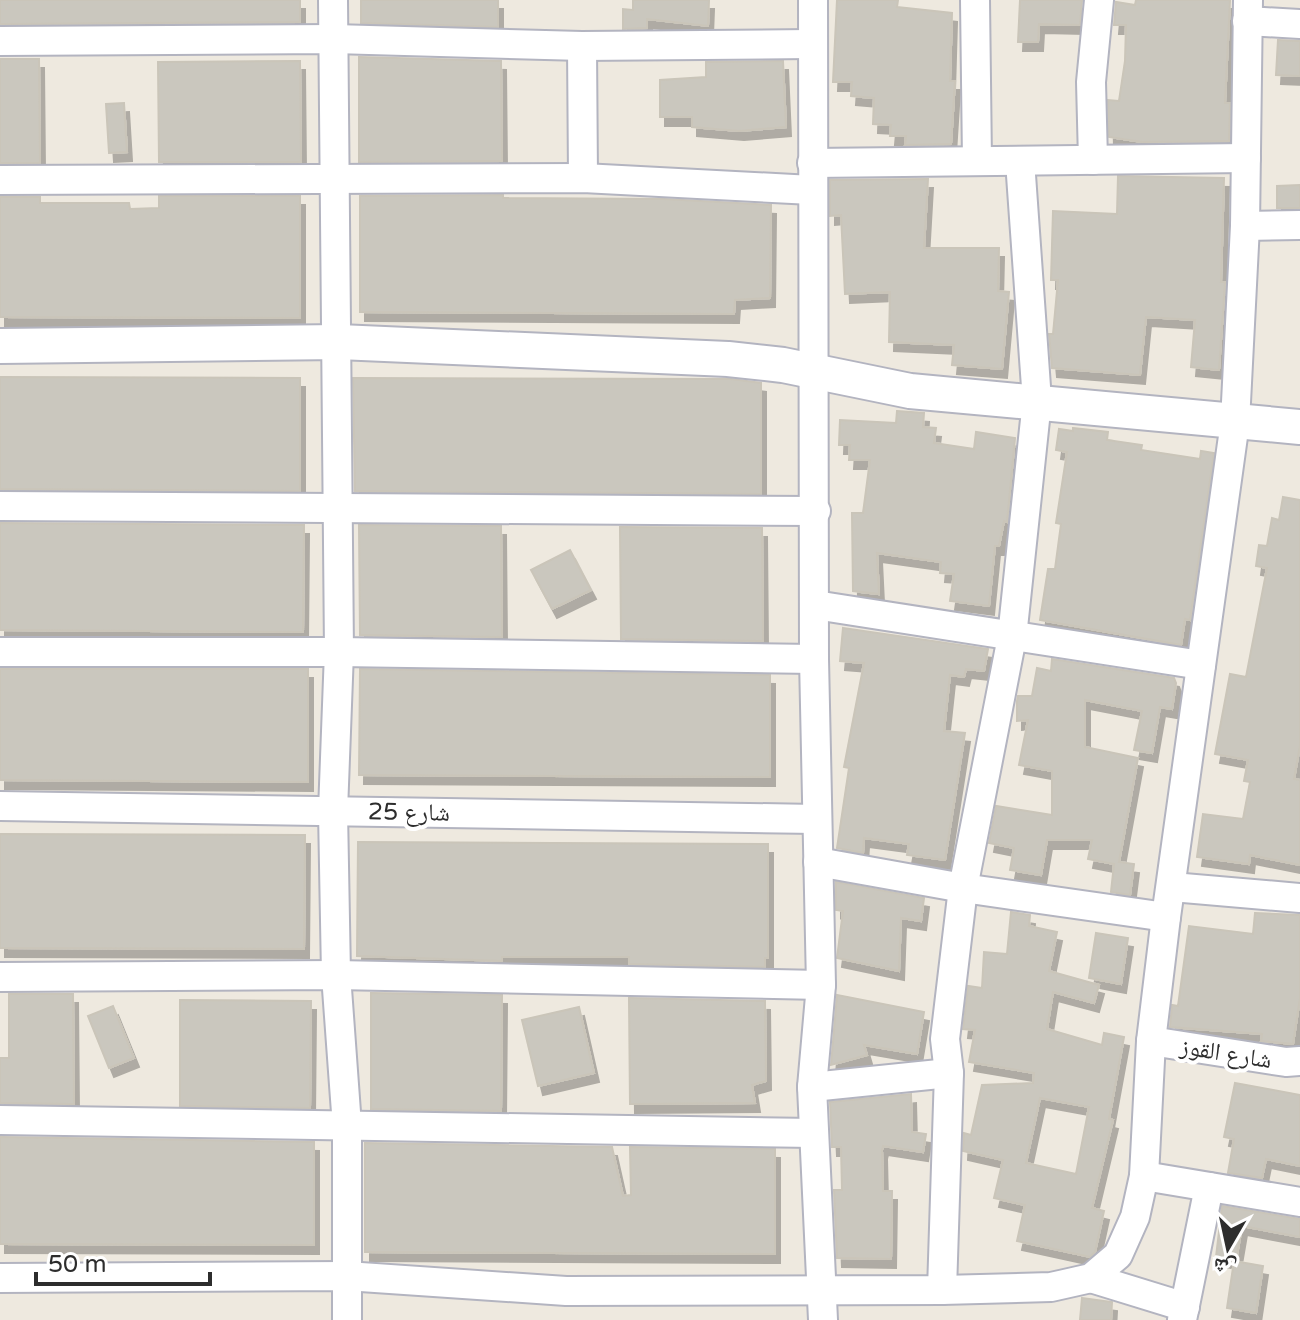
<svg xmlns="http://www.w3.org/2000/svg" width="1300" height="1320" font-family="'Varela Round','Noto Naskh Arabic',sans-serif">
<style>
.building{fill:#cac7be;stroke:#cac5b9;stroke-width:2;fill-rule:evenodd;filter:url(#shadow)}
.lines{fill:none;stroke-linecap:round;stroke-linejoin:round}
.minor-casing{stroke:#b3b4c0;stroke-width:32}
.tertiary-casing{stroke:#b3b4c0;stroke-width:38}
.minor{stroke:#fff;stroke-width:28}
.tertiary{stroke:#fff;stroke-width:34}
.labels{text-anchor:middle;stroke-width:8;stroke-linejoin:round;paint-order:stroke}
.street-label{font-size:24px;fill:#2d2d2d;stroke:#fff}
</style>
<defs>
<filter id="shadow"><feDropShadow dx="5" dy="9" stdDeviation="0" flood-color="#0004"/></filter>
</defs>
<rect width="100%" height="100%" fill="#eee9df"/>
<!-- building -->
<g class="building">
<polygon points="0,0 300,0 300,22 0,24"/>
<polygon points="361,0 498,0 498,27 361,23"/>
<polygon points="633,0 709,0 708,26 647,19 647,28 623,29 623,9 633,10"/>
<polygon points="837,0 898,0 897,7 952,13 950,81 955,81 951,144 905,145 906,136 890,136 891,125 873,124 874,98 851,96 852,82 833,82"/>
<polygon points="1020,0 1082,0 1080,25 1039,24 1038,42 1018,42"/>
<polygon points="1136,0 1230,0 1225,103 1230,103 1229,141 1142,142 1109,137 1108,100 1119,101 1125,61 1126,25 1114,25 1116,2 1135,5"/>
<polygon points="1278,40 1300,41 1300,76 1276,75"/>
<polygon points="359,57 501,61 502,161 359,162"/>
<polygon points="0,59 39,59 40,163 0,163"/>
<polygon points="300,61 301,162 159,162 158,62"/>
<polygon points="783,61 786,127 739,131 692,127 692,117 660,117 660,80 706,77 706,62"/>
<polygon points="124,103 127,152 109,153 106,104"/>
<polygon points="1118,176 1224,178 1221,282 1225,282 1219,370 1191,367 1195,320 1146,317 1140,375 1052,368 1049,334 1053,334 1058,280 1051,280 1053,211 1117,214"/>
<polygon points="928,179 924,248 999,248 998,291 1009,292 1002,369 952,365 954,345 889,342 890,292 845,294 841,215 830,216 830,180"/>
<polygon points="1300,185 1300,208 1277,208 1277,186"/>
<polygon points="503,195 503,198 664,199 771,205 770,298 735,300 734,314 360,312 360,196"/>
<polygon points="159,196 300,196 300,318 0,317 0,197 40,197 40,203 129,203 130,209 159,208"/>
<polygon points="0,377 300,378 300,491 0,489"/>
<polygon points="353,378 731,379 761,383 761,494 355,491"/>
<polygon points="897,411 924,413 923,427 936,428 934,443 974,449 976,432 1015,438 1007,522 1004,521 999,546 995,546 989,606 950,601 954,574 940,573 941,562 877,553 879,594 853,591 852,513 863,513 870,460 849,460 850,445 839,445 840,420 896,423"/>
<polygon points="1073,428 1108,432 1107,440 1142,445 1141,450 1200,459 1201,451 1214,453 1190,620 1185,619 1181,645 1040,620 1048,569 1055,569 1061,524 1056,523 1067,452 1056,450 1059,429 1073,431"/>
<polygon points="1283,497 1300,500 1300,746 1294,779 1300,780 1300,865 1250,855 1249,864 1197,857 1203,814 1243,819 1250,782 1244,781 1248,760 1215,754 1230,674 1246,677 1267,568 1256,566 1259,545 1267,546 1272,518 1279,520"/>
<polygon points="0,523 304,525 303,632 0,630"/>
<polygon points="359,525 501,526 502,637 360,635"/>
<polygon points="620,527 762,528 763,641 621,639"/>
<polygon points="570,550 591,590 552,609 531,570"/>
<polygon points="843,628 988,649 984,671 966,669 964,677 950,675 944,731 965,733 945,860 907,855 909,844 864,838 863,853 837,848 849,768 844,767 864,663 840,661"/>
<polygon points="1052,659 1174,678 1176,683 1172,709 1160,707 1152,753 1134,750 1142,711 1085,700 1085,747 1138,758 1119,862 1134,864 1130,895 1111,892 1114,864 1088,859 1092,840 1047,840 1041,875 1010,870 1014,848 989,843 996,806 1052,815 1052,771 1019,765 1028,720 1017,721 1017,701 1018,696 1032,696 1037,668 1051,671"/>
<polygon points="0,669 308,669 308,782 0,780"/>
<polygon points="360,669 770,675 770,777 359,775"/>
<polygon points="0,834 305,835 304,949 0,948"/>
<polygon points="358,842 768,844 768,958 765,958 765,967 629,964 629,957 502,957 502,961 357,956"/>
<polygon points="836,882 924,898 921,921 901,918 899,971 837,958 843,911 836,910"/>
<path d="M1011,912L1030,915L1029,926L1057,932L1049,971L1099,985L1094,1003L1053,992L1047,1029L1102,1045L1104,1033L1124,1037L1109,1119L1113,1120L1092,1208L1104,1211L1095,1252L1090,1257L1017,1241L1025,1205L994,1198L1003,1160L963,1151L964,1133L971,1135L982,1085L1033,1083L1034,1073L969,1062L975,1030L963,1029L968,986L982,988L984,952L1007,954ZM1040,1098L1089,1107L1076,1174L1026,1163Z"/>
<polygon points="1255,913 1300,915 1300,998 1293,1044 1261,1041 1262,1034 1170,1027 1172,1005 1178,1006 1189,926 1253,934"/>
<polygon points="1096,933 1128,938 1121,984 1089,978"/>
<polygon points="371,993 502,995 501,1111 371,1109"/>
<polygon points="9,994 73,994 74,1104 0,1103 0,1058 9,1058"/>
<polygon points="837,995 924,1012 917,1054 864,1045 867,1055 831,1065"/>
<polygon points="629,998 765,1001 766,1081 752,1085 755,1103 630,1104"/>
<polygon points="180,1000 311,1001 310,1108 180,1106"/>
<polygon points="113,1006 134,1058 109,1068 88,1016"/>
<polygon points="579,1007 594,1073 538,1086 522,1020"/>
<polygon points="1235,1083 1300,1095 1300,1166 1266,1159 1262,1178 1228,1173 1234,1139 1224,1137"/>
<polygon points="911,1094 912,1132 926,1134 923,1152 883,1146 882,1150 883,1191 892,1191 891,1259 837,1258 834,1190 842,1190 841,1147 832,1147 830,1102"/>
<polygon points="0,1137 314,1142 314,1245 0,1244"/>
<polygon points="365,1143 612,1147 623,1196 631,1195 630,1147 775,1149 775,1254 365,1252"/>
<polygon points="1222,1206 1300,1219 1300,1237 1242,1226 1236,1261 1216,1257"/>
<polygon points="1234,1261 1263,1266 1256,1313 1227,1308"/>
<polygon points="1082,1298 1112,1302 1111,1320 1080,1320"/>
</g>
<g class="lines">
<defs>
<g id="minor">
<polyline points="333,0 339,652 333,811 336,975 347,1126 347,1320"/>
<polyline points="813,0 814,659 821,985 812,1087 823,1320"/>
<polyline points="975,0 977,161"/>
<polyline points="1247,21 1300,24"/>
<polyline points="0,41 334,39 582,46 811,44"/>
<polyline points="582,46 583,178"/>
<polyline points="1093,160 1091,82 1099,0"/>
<polyline points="812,163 1246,158"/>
<polyline points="0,180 583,178 812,190"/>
<polyline points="1245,226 1300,225"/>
<polyline points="0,506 816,511"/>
<polyline points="815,605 1201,665"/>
<polyline points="0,652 339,652 814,659"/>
<polyline points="0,806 817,819"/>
<polyline points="818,862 963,888 1166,917"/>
<polyline points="1172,887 1300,898"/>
<polyline points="0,977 336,975 821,985"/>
<polyline points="1151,1041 1286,1062 1300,1061"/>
<polyline points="812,1087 949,1073"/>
<polyline points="0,1120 814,1133"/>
<polyline points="1144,1176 1300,1202"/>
<polyline points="0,1278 346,1276 566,1291 942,1290 1051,1287 1091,1278 1118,1255 1135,1217 1144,1176 1151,1041 1166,917 1235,422 1245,226 1248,0"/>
<polyline points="1091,1278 1185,1307"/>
<polyline points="942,1290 949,1073 945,1039 963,888 1012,637 1037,401 1020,161"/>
<polyline points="1182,1320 1209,1187"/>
</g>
<polyline id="tertiary" points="0,346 339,342 728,359 783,365 910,391 1300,427"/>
</defs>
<!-- minor casing -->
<use href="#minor" class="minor-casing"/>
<!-- tertiary casing -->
<use href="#tertiary" class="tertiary-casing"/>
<!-- minor -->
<use href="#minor" class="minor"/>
<!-- tertiary -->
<use href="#tertiary" class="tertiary"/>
</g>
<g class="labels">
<!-- street labels -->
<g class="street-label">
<text transform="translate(409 812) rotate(1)" y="8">شارع 25</text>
<text transform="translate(1226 1053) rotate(9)" y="8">شارع القوز</text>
</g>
</g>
<!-- north arrow -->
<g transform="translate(1228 1248) rotate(189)" stroke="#ffffff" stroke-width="6" paint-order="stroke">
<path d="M0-6L14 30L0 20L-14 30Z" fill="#2d2d2d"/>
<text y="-12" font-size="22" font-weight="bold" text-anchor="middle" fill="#2d2d2d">ش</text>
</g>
<!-- scale -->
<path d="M36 1272v12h174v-12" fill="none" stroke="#2d2d2d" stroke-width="4"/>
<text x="48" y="1272" font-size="24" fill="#2d2d2d" stroke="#ffffff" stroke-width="6" paint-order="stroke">50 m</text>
</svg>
